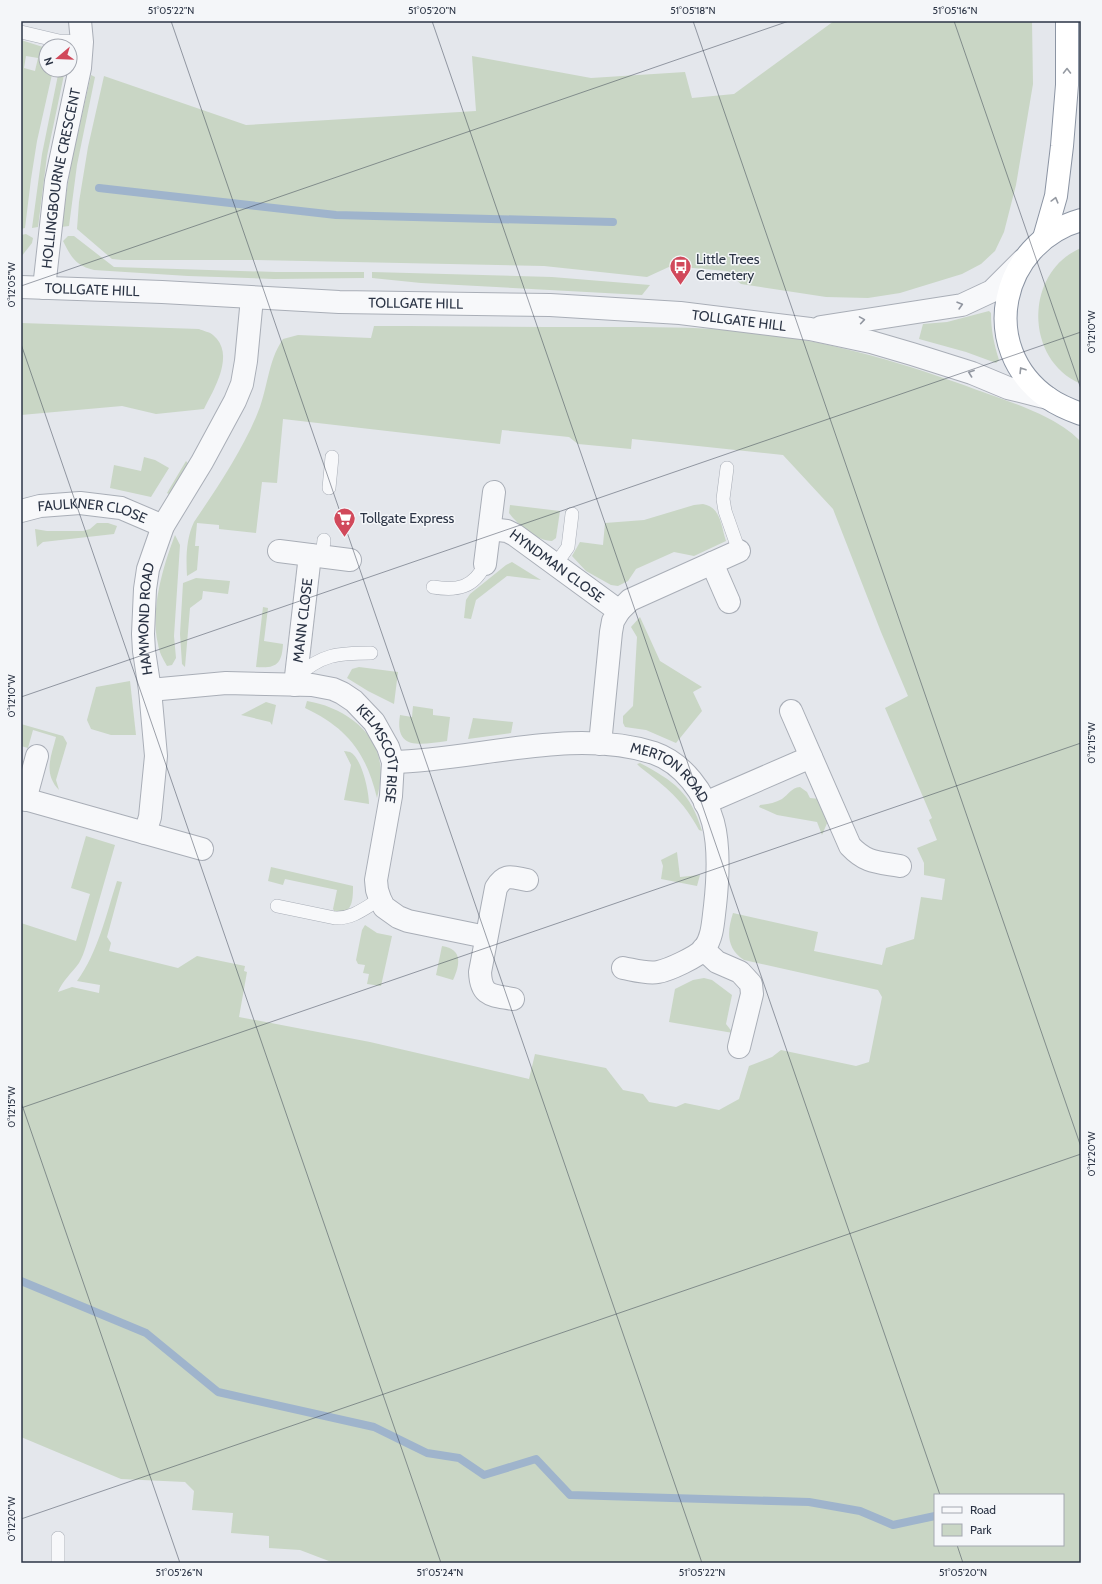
<svg xmlns="http://www.w3.org/2000/svg" width="1102" height="1584" font-family="Cabin,sans-serif">
<style>
.green{fill:#c9d6c5;fill-rule:evenodd}
.lines{fill:none;stroke-linecap:round;stroke-linejoin:round}
.stream{stroke:#9fb4cc;stroke-width:8}
.service-casing{stroke:#a9aeb7;stroke-width:14}
.minor-casing{stroke:#a9aeb7;stroke-width:24}
.tertiary-casing{stroke:#a9aeb7;stroke-width:24}
.trunk-casing{stroke:#8b94a3;stroke-width:24}
.service{stroke:#f7f8fa;stroke-width:13}
.minor{stroke:#f7f8fa;stroke-width:22}
.tertiary{stroke:#f7f8fa;stroke-width:22}
.trunk{stroke:#fff;stroke-width:22}
.oneway{stroke:#959aa2}
.oneway2{stroke:#9196a0}
.ticks{fill:none;stroke:#2b3445;stroke-width:1;stroke-opacity:0.45}
.labels{text-anchor:middle;stroke-width:3;stroke-linejoin:round;paint-order:stroke}
.street-label{font-size:14px;fill:#2b3445;stroke:#f4f6f9}
.poi-label{font-size:14px;fill:#2b3445;stroke:#f4f6f9;text-anchor:start}
.neatline{fill:none;stroke:#2b3445;stroke-width:1.5}
.ticks-label{font-size:10px;text-anchor:middle;fill:#2b3445}
</style>
<rect width="100%" height="100%" fill="#e4e7ec"/>
<!-- green -->
<g class="green">
<polygon points="834,21 1032,21 1033,84 1016,185 1004,232 995,251 981,264 962,274 900,293 868,298 826,297 741,284 726,271 671,266 647,277 544,266 256,260 122,260 112,259 77,229 79,202 88,147 104,76 246,125 476,111 472,56 591,78 685,72 692,98 734,94"/>
<path d="M21,40L46,48V70H53L37,141L31,179L25,228L21,229ZM26,56L38,58L35,71L24,68Z"/>
<polygon points="59,70 65,70 47,156 38,227 32,228 42,154"/>
<polygon points="91,75 95,77 77,165 69,226 61,227 71,164"/>
<polygon points="26,234 33,238 32,243 21,257 21,235"/>
<path d="M68,236H74L114,267L276,272H364V278L274,279L188,276L94,270C76,266 71,257 63,241Z"/>
<path d="M1081,248V384C1024,360 1024,272 1081,248Z"/>
<polygon points="372,272 552,277 650,285 642,295 421,283 372,278"/>
<path d="M989,311L991,313C991,330 994,344 999,360L996,363L966,352L919,339L923,324L947,322Z"/>
<path d="M21,323L199,329C203,331 210,332 213,335C236,354 214,389 204,409L156,414L122,406L21,415Z"/>
<path d="M374,326C443,326 513,327 583,327C639,327 695,326 751,332C829,341 904,363 977,390C1008,401 1059,417 1081,442V1563H334L300,1550L269,1548V1536L231,1533L233,1513L192,1510L194,1491L185,1482L121,1479L21,1437V923L76,941L90,894L71,888L86,836L115,845L86,946C84,952 82,958 79,963C71,974 63,980 58,992L72,987L99,993L100,985L77,981C98,952 106,915 117,881L122,882L107,937L111,943L109,951L178,968L197,956L245,966L244,971L247,972L239,1017L370,1042L529,1079L535,1054L606,1068L623,1090L643,1094L649,1102L676,1107L685,1103L719,1110L739,1099L749,1066L772,1057L781,1050L856,1066L869,1062L882,997L878,990L744,960C726,948 727,932 733,913L818,932L814,951L882,965L886,948L914,939L921,897L942,900L945,879L924,875V863L917,848L937,840L929,820L932,818L885,708L908,696L881,632L833,509L783,455L632,439L631,449L578,444L569,437L502,430L500,444L283,419L277,483L262,482L256,533L219,529V525L197,523L195,546H199L197,570L187,576C186,558 186,539 194,522C217,488 240,454 256,417C268,391 267,362 283,339L298,335L371,338ZM935,1495H1063V1545H935Z"/>
<polygon points="144,457 155,460 169,468 151,497 110,488 114,465 141,471"/>
<polygon points="186,461 190,466 172,496 167,493"/>
<path d="M703,504C721,507 721,526 726,541L694,556L674,552L636,569L628,581L618,586L611,585L586,571L572,556L580,542L603,545L605,523L644,520L694,505Z"/>
<path d="M510,505L560,511L556,538L552,541C537,541 518,525 509,513Z"/>
<polygon points="97,523 108,523 117,526 114,534 43,542 37,547 35,529 47,531 83,531 90,529"/>
<path d="M175,535L180,545L174,636L176,658L172,665L167,666C163,659 159,652 158,644C150,610 163,566 175,535Z"/>
<polygon points="512,562 541,580 507,576 476,600 471,619 464,618 466,600 470,594 506,565"/>
<polygon points="196,578 230,581 228,594 203,591 202,599 190,608 185,667 182,664 180,634 183,583"/>
<path d="M263,607L268,608L264,641L283,644C282,663 277,669 256,667Z"/>
<polygon points="640,617 660,661 702,687 693,692 702,711 676,743 646,730 625,727 623,723 623,716 633,706 637,637 631,627"/>
<polygon points="359,667 398,672 394,704 368,691 347,678 352,669"/>
<polygon points="130,681 136,735 111,735 91,729 87,720 96,687"/>
<path d="M307,701C339,706 375,728 380,763C382,775 380,786 377,798C366,752 347,728 305,708Z"/>
<polygon points="266,702 276,705 272,725 270,722 241,715"/>
<path d="M413,706L433,709V715L450,717L447,741C423,744 394,752 400,715L412,717Z"/>
<polygon points="473,718 513,722 511,733 468,739"/>
<path d="M21,724L63,736L67,743L56,780L59,790C43,773 51,757 56,737L33,730L28,748L21,746Z"/>
<path d="M344,751C345,751 350,752 350,752C362,758 369,792 369,804L344,800L351,765Z"/>
<path d="M640,763C674,781 691,793 702,831L699,830C683,800 666,787 640,767L637,764Z"/>
<path d="M800,787L807,792L810,798L820,799L828,821L822,835L817,822L777,815L759,807L760,805C768,804 775,803 782,799C789,794 791,788 800,787Z"/>
<polygon points="677,852 680,877 700,875 697,886 661,879 663,866 661,860"/>
<path d="M271,867L353,886C353,899 353,915 335,912L333,909L337,890L285,879L283,885L268,881Z"/>
<polygon points="365,925 377,933 392,936 381,986 367,984 369,974 363,973 365,965 358,964 356,960 362,930"/>
<path d="M442,946C463,949 460,965 453,980L436,975Z"/>
<polygon points="704,978 712,980 732,995 726,1024 733,1033 669,1022 675,989 693,980"/>
</g>
<g class="lines">
<!-- stream -->
<g class="stream">
<polyline points="99,188 336,215 613,222"/>
<polyline points="21,1281 146,1333 218,1392 374,1427 427,1453 459,1458 484,1475 536,1459 570,1495 809,1502 860,1511 893,1525 935,1516"/>
</g>
<defs>
<g id="service">
<polyline points="21,32 59,41 82,42"/>
<polyline points="727,468 723,499 725,511 739,551"/>
<polyline points="329,488 332,457"/>
<polyline points="322,557 324,540"/>
<polyline points="556,564 568,547 572,514"/>
<path d="M433,587C457,591 474,588 485,564"/>
<path d="M296,677C322,654 338,653 371,653"/>
<path d="M277,906L335,918C352,919 365,908 380,899"/>
<polyline points="58,1563 58,1538"/>
</g>
<g id="minor">
<path id="s1" d="M44,288L56,181L80,68L82,42L80,21"/>
<path id="s2" d="M21,511L40,506L80,503L121,508L163,526"/>
<path id="s3" d="M490,529L507,531L515,535L619,611L613,621L611,632L600,744"/>
<polyline points="279,551 350,560"/>
<polyline points="712,563 729,602"/>
<polyline points="485,564 494,492"/>
<polyline points="619,611 630,600 739,551"/>
<path id="s4" d="M295,685L310,555"/>
<path id="s5" d="M150,690L226,683L312,685L333,689L342,693L354,701L374,722L388,747L393,762L391,796L376,880L377,890L380,899L384,907L398,917L408,921L486,937"/>
<path d="M791,711L850,846C866,863 877,862 900,866"/>
<path id="s6" d="M393,762C476,760 573,727 654,753C683,763 705,793 713,822C720,848 718,879 715,906C713,921 713,937 704,949C697,957 669,970 658,972C647,974 634,970 623,968"/>
<path id="s7" d="M21,798L145,833L150,817L156,756L150,690L144,651L143,634L145,589L148,569L163,526L202,462L235,401L242,384L246,361L252,298"/>
<polyline points="25,800 37,756"/>
<polyline points="705,803 811,757"/>
<polyline points="145,833 202,849"/>
<polyline points="703,949 717,962 740,972 751,984 752,994 739,1047"/>
<path d="M513,999C492,995 481,997 480,972L496,888C505,873 511,877 527,880"/>
</g>
<g id="tertiary">
<path id="s8" d="M21,287L162,292L339,302L550,305L680,313L810,329L871,342L912,354L972,373L1008,388L1048,398"/>
<polyline points="821,327 962,305 992,291 1023,260"/>
</g>
<g id="trunk">
<path d="M1081,220C1000,243 977,348 1048,398C1058,405 1070,410 1081,414"/>
<polyline points="1044,238 1056,196 1062,146 1067,85 1067,21"/>
</g>
</defs>
<!-- service casing -->
<use href="#service" class="service-casing"/>
<!-- minor casing -->
<use href="#minor" class="minor-casing"/>
<!-- tertiary casing -->
<use href="#tertiary" class="tertiary-casing"/>
<!-- trunk casing -->
<use href="#trunk" class="trunk-casing"/>
<!-- service -->
<use href="#service" class="service"/>
<!-- minor -->
<use href="#minor" class="minor"/>
<!-- tertiary -->
<use href="#tertiary" class="tertiary"/>
<!-- trunk -->
<use href="#trunk" class="trunk"/>
</g>
<!-- one-way arrows -->
<defs><path id="oneway-chevron" d="M-2-3.5L2.5 0L-2 3.5" fill="none" stroke-width="1.6" stroke-linecap="round" stroke-linejoin="round"/></defs>
<g class="oneway">
<use href="#oneway-chevron" transform="translate(1067 71) rotate(-90)"/>
<use href="#oneway-chevron" transform="translate(1055 200) rotate(-75)"/>
<use href="#oneway-chevron" transform="translate(1022 370) rotate(-122)"/>
</g>
<g class="oneway2">
<use href="#oneway-chevron" transform="translate(960 305) rotate(-16)"/>
<use href="#oneway-chevron" transform="translate(862 320) rotate(-9)"/>
<use href="#oneway-chevron" transform="translate(971 373) rotate(-160)"/>
</g>
<!-- ticks -->
<path class="ticks" d="M171,21L702,1563M432,21L940,1495M693,21L1081,1147M954,21L1081,389M21,286L789,21M21,344L441,1563M21,697L1081,332M21,1102L180,1563M21,1108L1081,743M21,1519L1081,1154M957,1545L963,1563"/>
<!-- icons -->
<defs>
<symbol id="bus-pin" viewBox="-11 -11 22 30"><path d="M0 17L-7.5 6A9.5 9.5 0 1 1 7.5 6Z" fill="#d1495b" stroke="#f4f6f9"/><path d="M-5-6H5V4H4V6H2V4H-2V6H-4V4H-5ZM-3.5-4V0h7V-4ZM-3.5 1.2v1.5H-2V1.2ZM2 1.2v1.5H3.5V1.2Z" fill="#fff"/></symbol>
<symbol id="supermarket-pin" viewBox="-11 -11 22 30"><path d="M0 17L-7.5 6A9.5 9.5 0 1 1 7.5 6Z" fill="#d1495b" stroke="#f4f6f9"/><path d="M-6-5.5h2.5l.6 2H6L4.5 2H-2.5L-4.4-4H-6ZM-1.5 3.2a1.3 1.3 0 1 0 .1 0ZM3 3.2a1.3 1.3 0 1 0 .1 0Z" fill="#fff"/></symbol>
</defs>
<g fill-rule="evenodd">
<use href="#bus-pin" x="668" y="254" width="25" height="34"/>
<use href="#supermarket-pin" x="332" y="506" width="25" height="34"/>
</g>
<g class="labels">
<!-- street labels -->
<g class="street-label">
<text dy="5" stroke="none"><textPath href="#s1" startOffset="111">HOLLINGBOURNE CRESCENT</textPath></text>
<text dy="5" stroke="none"><textPath href="#s8" startOffset="71">TOLLGATE HILL</textPath></text>
<text dy="5" stroke="none"><textPath href="#s8" startOffset="395">TOLLGATE HILL</textPath></text>
<text dy="5" stroke="none"><textPath href="#s8" startOffset="719">TOLLGATE HILL</textPath></text>
<text dy="5" stroke="none"><textPath href="#s2" startOffset="73">FAULKNER CLOSE</textPath></text>
<text dy="5" stroke="none"><textPath href="#s3" startOffset="78">HYNDMAN CLOSE</textPath></text>
<text dy="5" stroke="none"><textPath href="#s7" startOffset="345">HAMMOND ROAD</textPath></text>
<text dy="5" stroke="none"><textPath href="#s4" startOffset="65">MANN CLOSE</textPath></text>
<text dy="5" stroke="none"><textPath href="#s5" startOffset="269">KELMSCOTT RISE</textPath></text>
<text dy="5" stroke="none"><textPath href="#s6" startOffset="287">MERTON ROAD</textPath></text>
</g>
<!-- poi labels -->
<g class="poi-label">
<text x="696" y="264">Little Trees<tspan x="696" dy="16">Cemetery</tspan></text>
<text x="360" y="523">Tollgate Express</text>
</g>
</g>
<!-- border -->
<rect width="1102" height="1584" fill="none" stroke="#f4f6f9" stroke-width="44"/>
<!-- legend -->
<rect x="934" y="1494" width="130" height="52" fill="#f4f6f9" stroke="#a4a8b1"/>
<rect x="942" y="1507" width="20" height="6" fill="#f7f8fa" stroke="#a4a8b1"/>
<text x="970" y="1514" font-size="12" fill="#2b3445">Road</text>
<rect x="942" y="1524" width="20" height="12" fill="#c9d6c5" stroke="#a4a8b1"/>
<text x="970" y="1534" font-size="12" fill="#2b3445">Park</text>
<!-- north arrow -->
<g transform="translate(58 58) rotate(251)"><circle r="19" fill="#f4f6f9" stroke="#a4a8b1"/>
<path d="M0-3L7 15L0 10L-7 15Z" fill="#d1495b"/>
<text y="-6" font-size="11" font-weight="bold" text-anchor="middle" fill="#2b3445">N</text>
</g>
<rect x="22" y="22" width="1058" height="1540" class="neatline"/>
<g class="ticks-label">
<text x="171" y="14">51°05'22"N</text>
<text x="432" y="14">51°05'20"N</text>
<text x="693" y="14">51°05'18"N</text>
<text x="955" y="14">51°05'16"N</text>
<text transform="translate(11 285) rotate(-90)" y="4">0°12'05"W</text>
<text transform="translate(1091 332) rotate(-90)" y="4">0°12'10"W</text>
<text transform="translate(11 696) rotate(-90)" y="4">0°12'10"W</text>
<text transform="translate(1091 743) rotate(-90)" y="4">0°12'15"W</text>
<text transform="translate(11 1107) rotate(-90)" y="4">0°12'15"W</text>
<text transform="translate(1091 1154) rotate(-90)" y="4">0°12'20"W</text>
<text transform="translate(11 1519) rotate(-90)" y="4">0°12'20"W</text>
<text x="179" y="1576">51°05'26"N</text>
<text x="440" y="1576">51°05'24"N</text>
<text x="702" y="1576">51°05'22"N</text>
<text x="963" y="1576">51°05'20"N</text>
</g>
</svg>
